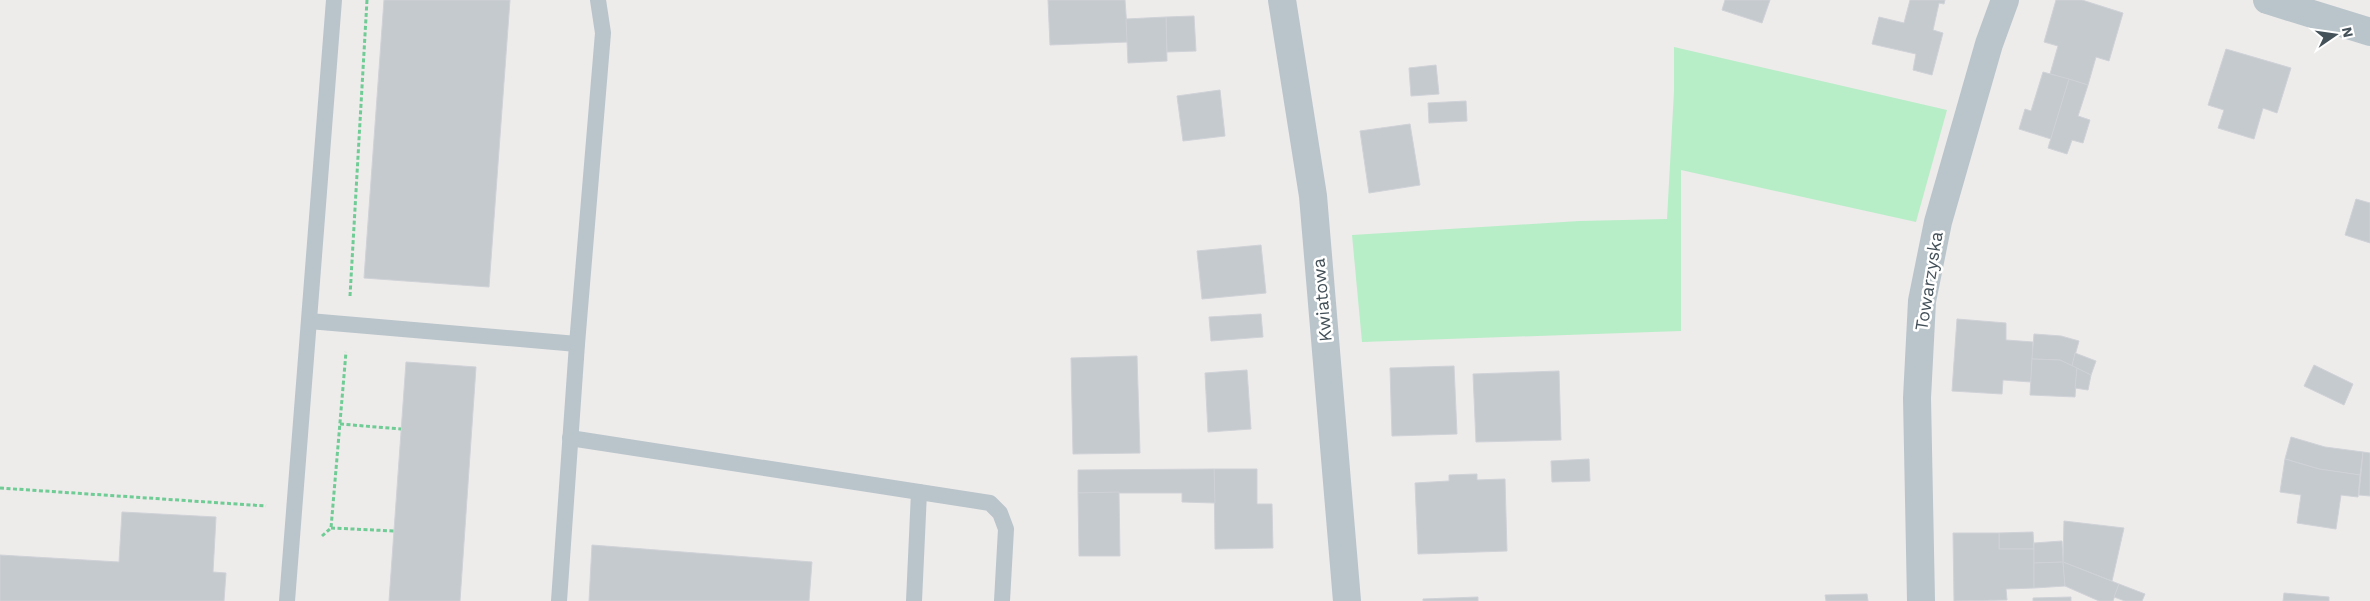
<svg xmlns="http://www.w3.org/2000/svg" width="2370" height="601" font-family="'Work Sans',sans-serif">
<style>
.green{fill:#b7eec7}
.building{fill:#c5cacf;stroke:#cfd2d7}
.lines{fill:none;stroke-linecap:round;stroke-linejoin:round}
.path{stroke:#6fcc95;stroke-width:3;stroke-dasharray:4 2.5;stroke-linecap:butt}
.service{stroke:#b9c5cb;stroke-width:16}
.minor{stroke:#b9c5cb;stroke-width:28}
.labels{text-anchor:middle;stroke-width:5;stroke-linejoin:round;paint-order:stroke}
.street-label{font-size:18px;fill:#445159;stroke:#fff}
</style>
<rect width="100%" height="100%" fill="#eeebeb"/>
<!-- green -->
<polygon class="green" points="1674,47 1947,110 1916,222 1681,170 1681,331 1362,342 1352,235 1579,221 1667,219 1674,91"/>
<!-- building -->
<g class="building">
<polygon points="384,0 510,0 489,287 364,278"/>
<polygon points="1048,0 1125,0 1128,42 1050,45"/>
<polygon points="1725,0 1770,0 1762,23 1722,10"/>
<polygon points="1910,0 1945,0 1944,4 1939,3 1933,30 1943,33 1932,75 1913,70 1916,54 1872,44 1879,17 1904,23"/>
<polygon points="2056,0 2082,0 2123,13 2109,61 2096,57 2088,85 2050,74 2058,46 2044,42"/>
<polygon points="1194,16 1196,51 1167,52 1166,17"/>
<polygon points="1166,17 1167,61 1128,63 1126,19"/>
<polygon points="2226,49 2291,68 2277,113 2263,108 2254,139 2218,128 2224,110 2208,105"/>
<polygon points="1436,65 1439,94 1411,96 1409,68"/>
<polygon points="2043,72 2069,79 2051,139 2019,129 2025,109 2031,111"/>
<polygon points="2069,79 2088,85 2078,116 2090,120 2083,143 2072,140 2067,154 2048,148"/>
<polygon points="1220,90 1225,136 1183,141 1177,96"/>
<polygon points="1466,101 1467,121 1429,123 1428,103"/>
<polygon points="1410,124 1420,185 1369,193 1360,131"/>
<polygon points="2356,199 2370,203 2370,243 2345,235"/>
<polygon points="1261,245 1266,293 1202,299 1197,251"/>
<polygon points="1261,314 1263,337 1211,341 1209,317"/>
<polygon points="1957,319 2006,323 2006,340 2033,342 2031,382 2003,380 2002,394 1952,391"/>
<polygon points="2034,334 2061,336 2079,341 2072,366 2060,360 2032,359"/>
<polygon points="2075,353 2096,361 2091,375 2072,366"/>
<polygon points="1137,356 1140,453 1073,454 1071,358"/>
<polygon points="2032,359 2060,360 2077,368 2075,397 2030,395"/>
<polygon points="406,362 476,367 460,601 389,601"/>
<polygon points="2314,365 2353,384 2344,405 2304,386"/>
<polygon points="1454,366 1457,434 1392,436 1390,368"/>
<polygon points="2077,368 2091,375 2088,390 2075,388"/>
<polygon points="1247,370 1251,429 1208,432 1205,373"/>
<polygon points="1559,371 1561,440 1476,442 1473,374"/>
<polygon points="2291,437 2325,447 2363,452 2360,475 2319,469 2285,459"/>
<polygon points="2363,452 2370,453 2370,496 2359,495"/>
<polygon points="1589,459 1590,481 1552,482 1551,461"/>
<polygon points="2285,459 2319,469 2360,475 2358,497 2341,495 2336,529 2297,523 2301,495 2280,492"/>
<polygon points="1214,469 1257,469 1257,504 1272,504 1273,548 1215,549"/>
<polygon points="1214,469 1215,503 1182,502 1182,493 1078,493 1078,470"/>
<polygon points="1477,474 1477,480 1505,479 1507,551 1418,554 1415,483 1449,481 1449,475"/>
<polygon points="1119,492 1120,556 1079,556 1078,493"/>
<polygon points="122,512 216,517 213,572 226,573 224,601 0,601 0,555 119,562"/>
<polygon points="2064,521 2124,528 2112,581 2063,562"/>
<polygon points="2033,532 2034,549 1999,549 1999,533"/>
<polygon points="1953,533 1999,533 1999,549 2034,549 2034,588 2006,589 2007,600 1954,601"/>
<polygon points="2062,541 2063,562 2034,563 2034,543"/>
<polygon points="592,545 812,562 809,601 589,601"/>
<polygon points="2063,562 2065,586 2034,588 2034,563"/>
<polygon points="2063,562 2119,584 2113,601 2099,601 2065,586"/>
<polygon points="2119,584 2145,594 2142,601 2125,601 2114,597"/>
<polygon points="2284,593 2329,597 2329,601 2283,601"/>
<polygon points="1867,594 1868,601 1826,601 1825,595"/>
<polygon points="1478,597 1478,601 1423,601 1423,599"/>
<polygon points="2071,597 2071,601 2033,601 2033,598"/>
</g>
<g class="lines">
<!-- path -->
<g class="path">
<polyline points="350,296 367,0"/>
<polyline points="340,424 401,429"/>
<polyline points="0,488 266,506"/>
<polyline points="331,528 394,531"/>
<polyline points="322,536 331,528 346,352"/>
</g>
<!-- service -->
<g class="service">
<polyline points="309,321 577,344"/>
<polyline points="570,438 990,503 1000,513 1006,529 1002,601"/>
<polyline points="287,601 334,0"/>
<polyline points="559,601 577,344 603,33 598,0"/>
<polyline points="914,601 919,492"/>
</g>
<!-- minor -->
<g class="minor">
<polyline points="1282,0 1313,196 1347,601"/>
<polyline points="2267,0 2370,32"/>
<polyline points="1921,601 1917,398 1922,301 1938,222 1989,44 2005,0"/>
</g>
</g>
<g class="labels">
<!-- street labels -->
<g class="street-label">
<text transform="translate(1929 281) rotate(-81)" y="6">Towarzyska</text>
<text transform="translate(1322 300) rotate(-95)" y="6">Kwiatowa</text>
</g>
</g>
<!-- north arrow -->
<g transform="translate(2335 35) rotate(77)" stroke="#ffffff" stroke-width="4" paint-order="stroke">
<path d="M0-4L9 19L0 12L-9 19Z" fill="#445159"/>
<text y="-8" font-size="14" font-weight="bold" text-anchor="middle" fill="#445159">N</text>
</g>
</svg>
